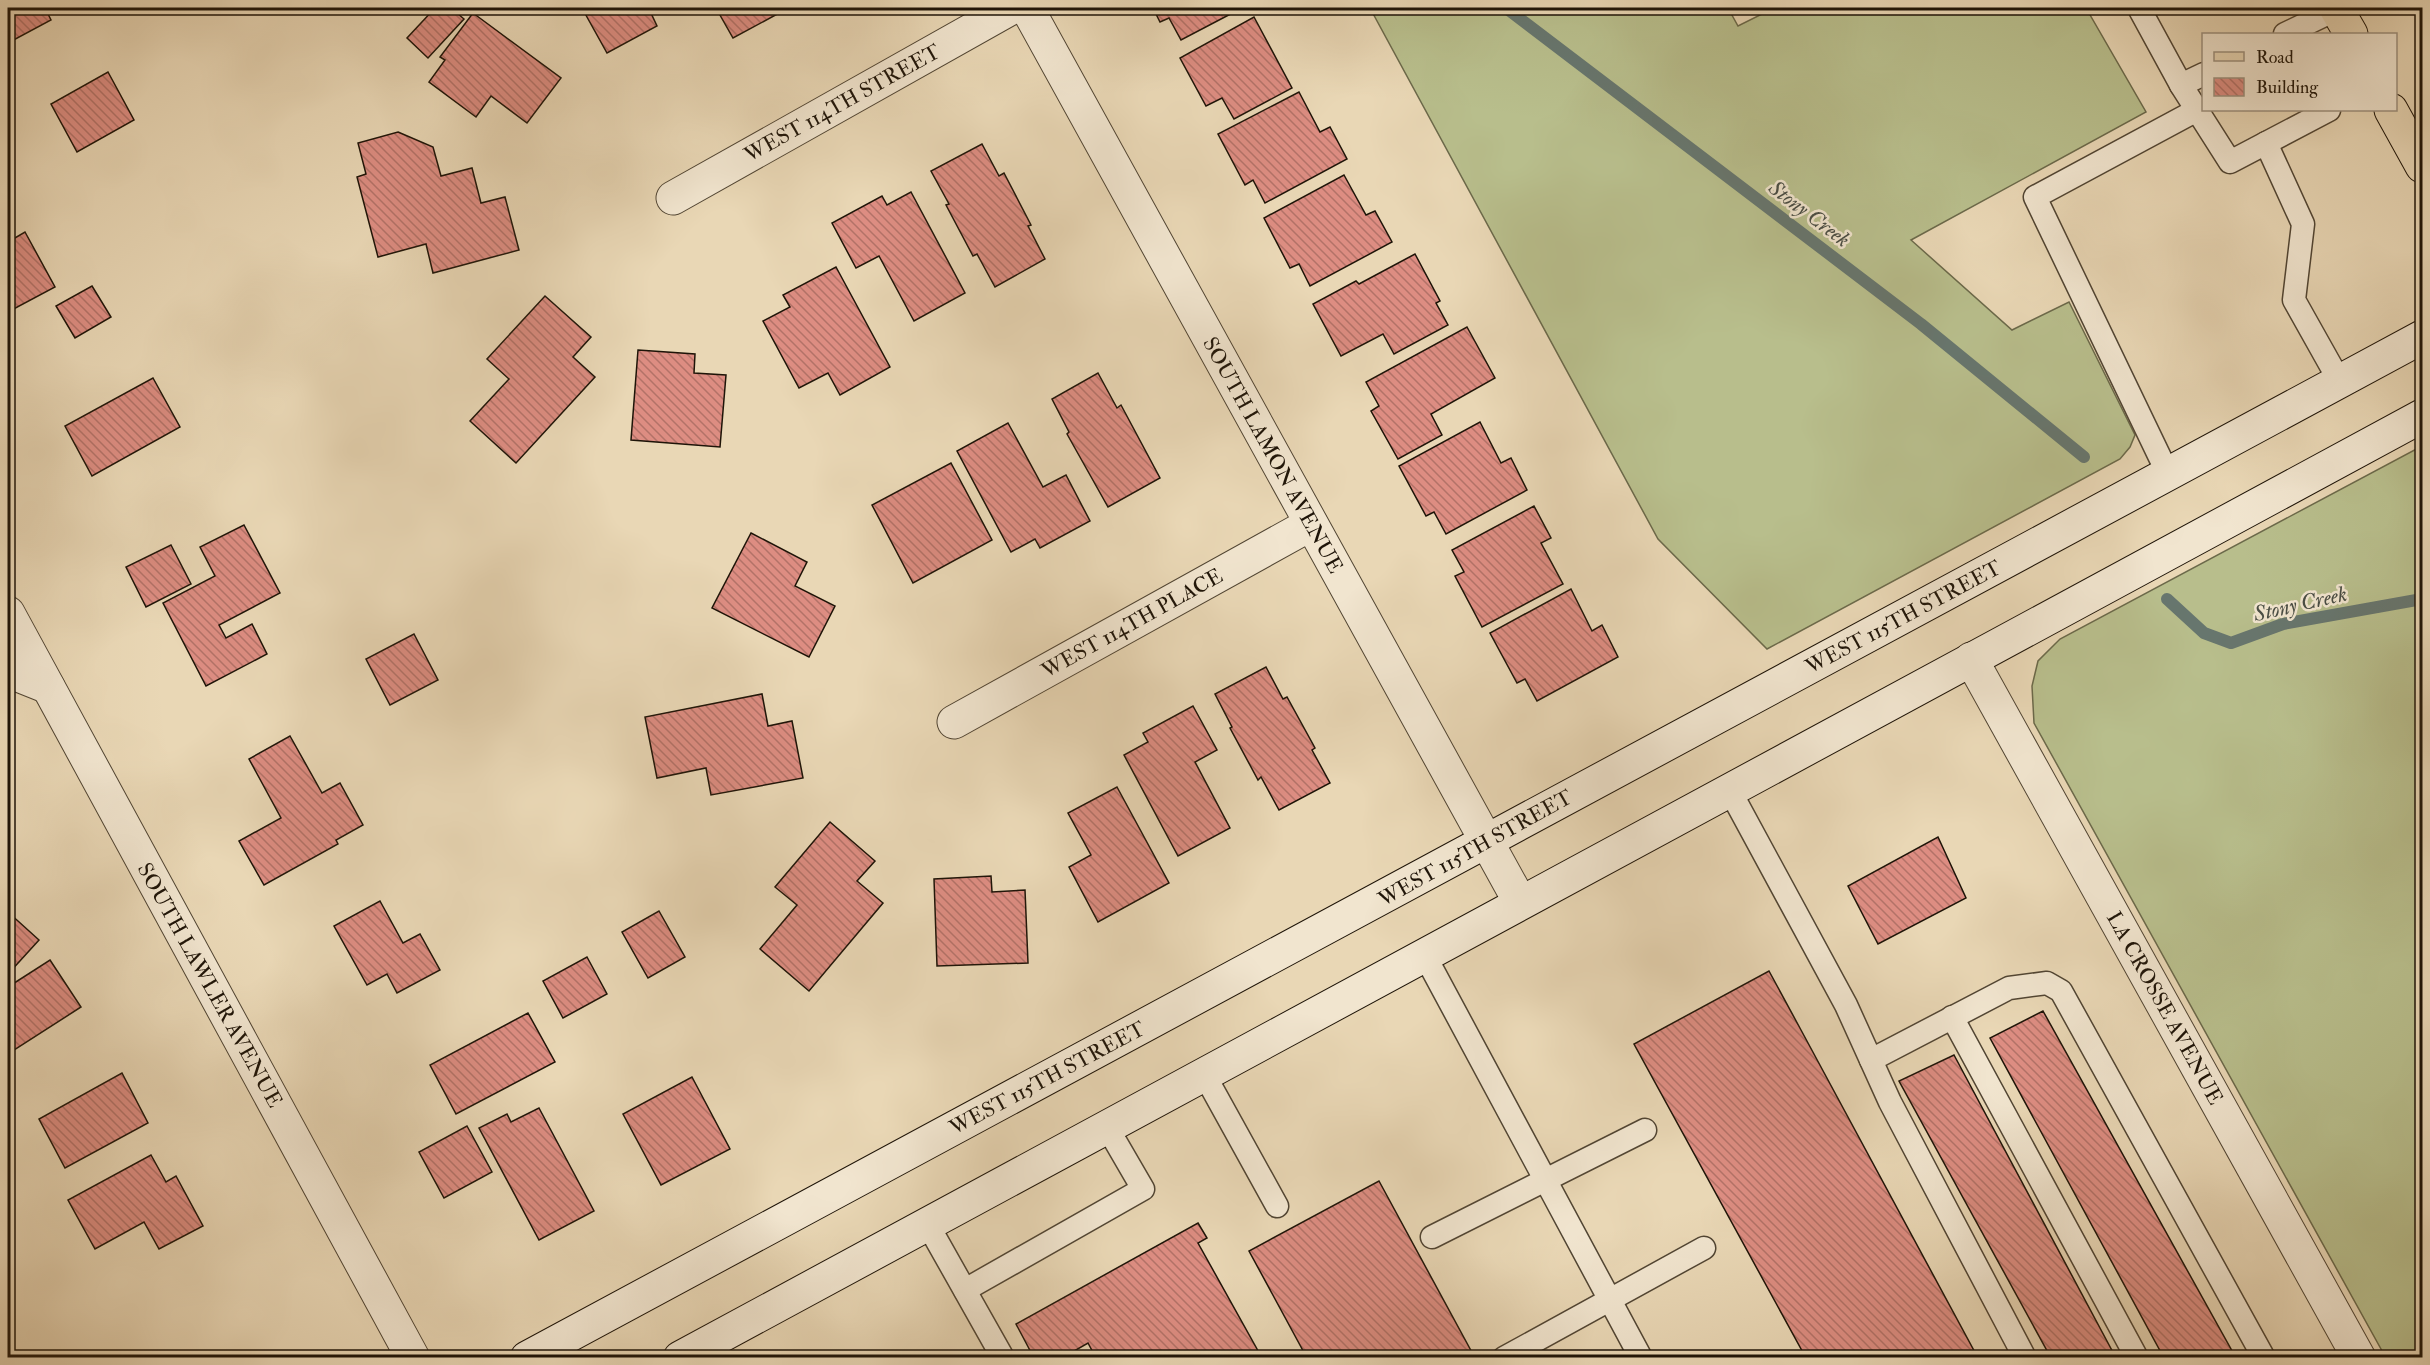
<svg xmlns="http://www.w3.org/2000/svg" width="2430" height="1365" font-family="'IM FELL Double Pica',serif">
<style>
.grass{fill:#b8be8c;stroke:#6b694a;stroke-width:1.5}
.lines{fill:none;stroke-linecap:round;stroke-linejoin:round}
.stream{stroke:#67766e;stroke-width:12}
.building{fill:url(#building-back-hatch);stroke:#1e1408;stroke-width:1.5}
.lane-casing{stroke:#514533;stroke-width:25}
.street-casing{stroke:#514533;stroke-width:35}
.secondary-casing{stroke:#1e1408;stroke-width:35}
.primary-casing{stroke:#1e1408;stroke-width:35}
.lane{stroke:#f1e5cf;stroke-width:22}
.street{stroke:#f1e5cf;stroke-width:33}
.secondary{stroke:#f1e5cf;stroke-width:33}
.primary{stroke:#e9d7b5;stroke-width:33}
.labels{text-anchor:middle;stroke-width:5;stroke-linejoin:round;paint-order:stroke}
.street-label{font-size:21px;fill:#1e1408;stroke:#f1e5cf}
.water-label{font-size:22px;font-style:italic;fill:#494d44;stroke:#f1e5cf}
</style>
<defs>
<pattern id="building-back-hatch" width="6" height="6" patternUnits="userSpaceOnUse" patternTransform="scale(1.5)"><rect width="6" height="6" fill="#dd8d82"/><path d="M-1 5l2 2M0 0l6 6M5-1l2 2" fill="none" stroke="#b37268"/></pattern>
</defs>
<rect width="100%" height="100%" fill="#e9d7b5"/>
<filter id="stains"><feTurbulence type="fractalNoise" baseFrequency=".00333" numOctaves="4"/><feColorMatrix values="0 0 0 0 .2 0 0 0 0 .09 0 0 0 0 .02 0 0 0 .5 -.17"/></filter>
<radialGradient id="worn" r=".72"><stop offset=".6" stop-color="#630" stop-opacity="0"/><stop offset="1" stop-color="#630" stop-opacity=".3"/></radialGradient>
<!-- grass -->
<g class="grass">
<polygon points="1370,8 1728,8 1738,26 1774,8 2086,8 2146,112 1911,240 2012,330 2069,302 2135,435 2130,447 2120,459 1767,649 1658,539"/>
<polygon points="2422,446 2422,1357 2386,1358 2034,723 2032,686 2038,661 2060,639"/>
</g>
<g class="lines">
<!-- stream -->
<g class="stream">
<polyline points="1506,8 1921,324 2084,457"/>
<polyline points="2167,599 2204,633 2231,643 2283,624 2422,599"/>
</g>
</g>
<!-- building -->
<g class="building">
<polygon points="8,8 45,8 51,20 8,43"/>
<polygon points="435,8 451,8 464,19 428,58 407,38"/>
<polygon points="582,8 656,8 650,11 657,26 607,53"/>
<polygon points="716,8 781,8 783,11 733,38"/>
<polygon points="1153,8 1242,8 1181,40 1169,18 1160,22"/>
<polygon points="473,13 561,78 527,123 491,96 476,117 429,82 445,60 440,57"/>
<polygon points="1254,17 1292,88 1234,119 1222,98 1206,106 1180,58"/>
<polygon points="108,72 134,120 77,152 51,104"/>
<polygon points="1299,92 1320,132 1330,127 1347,159 1265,203 1253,180 1245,185 1218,134"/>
<polygon points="398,132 433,147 441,176 472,168 481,203 505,197 519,250 433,273 426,244 378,257 357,177 366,174 358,143"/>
<polygon points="982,144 999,176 1004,173 1031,225 1028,226 1045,259 995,287 977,254 973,256 946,205 949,204 931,171"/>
<polygon points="1344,175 1366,215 1375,211 1392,242 1310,286 1299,264 1290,268 1264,218"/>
<polygon points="911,192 965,293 914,321 879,256 856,268 832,223 882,196 887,205"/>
<polygon points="25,232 55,287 8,312 8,242"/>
<polygon points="1415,254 1440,301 1436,303 1448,325 1394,354 1383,334 1341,356 1313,304 1356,281 1359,284"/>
<polygon points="836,267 890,367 840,395 828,373 799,388 763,321 790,307 783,295"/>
<polygon points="92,286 111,317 75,338 56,306"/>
<polygon points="545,296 591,337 573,357 595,377 516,463 470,421 509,379 487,359"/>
<polygon points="1467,327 1495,378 1431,414 1442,435 1398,459 1371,411 1379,406 1366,382"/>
<polygon points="638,350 695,354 694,373 726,375 720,447 631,440"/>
<polygon points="1098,373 1117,408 1121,405 1160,478 1108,507 1067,434 1069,432 1052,399"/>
<polygon points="153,378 180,427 92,476 65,426"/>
<polygon points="1480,422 1501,463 1511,458 1527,490 1446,534 1434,512 1426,516 1399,466"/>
<polygon points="1008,423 1043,487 1066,475 1090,521 1040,548 1035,539 1011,552 957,451"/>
<polygon points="951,463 992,540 913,583 872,505"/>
<polygon points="1534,506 1551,538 1541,543 1563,584 1482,627 1455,576 1464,572 1452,550"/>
<polygon points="244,525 280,593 219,625 226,638 252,624 267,654 206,686 163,603 215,576 200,547"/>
<polygon points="751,533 807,562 795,586 835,606 809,657 712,608"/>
<polygon points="171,545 191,584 146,607 126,567"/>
<polygon points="1571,589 1592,631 1602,625 1618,657 1537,701 1525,679 1517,683 1490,633"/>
<polygon points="414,634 438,680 390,705 366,659"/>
<polygon points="1266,667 1283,699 1287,697 1315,748 1312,750 1330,783 1279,810 1261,777 1258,780 1230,728 1232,727 1215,694"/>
<polygon points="762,694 768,726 792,721 803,778 711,795 706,768 657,778 645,717"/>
<polygon points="1193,706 1217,750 1195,762 1230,828 1178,856 1124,755 1148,742 1143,733"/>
<polygon points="290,736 322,793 340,783 363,825 336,840 338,844 264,885 239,841 281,818 249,759"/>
<polygon points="1117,787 1169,883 1098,922 1069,867 1091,855 1068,813"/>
<polygon points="830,822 875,861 857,881 883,903 809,991 760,949 797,905 775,887"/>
<polygon points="1938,837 1966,898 1878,944 1848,886"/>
<polygon points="991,876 992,892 1025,890 1028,963 937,966 934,879"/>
<polygon points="380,901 403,943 420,934 440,970 397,993 387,974 367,985 334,926"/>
<polygon points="659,911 685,957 648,978 622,932"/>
<polygon points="8,912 39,940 8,974"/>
<polygon points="587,957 607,994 563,1018 543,981"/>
<polygon points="50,960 81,1007 8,1054 8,987"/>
<polygon points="1769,971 1801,1030 1978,1358 1806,1358 1634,1044"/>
<polygon points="2043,1011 2236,1358 2164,1358 1990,1038"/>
<polygon points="528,1013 555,1062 456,1114 430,1065"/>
<polygon points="1954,1055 2116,1358 2051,1358 1899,1081"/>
<polygon points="122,1073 148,1123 65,1168 39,1119"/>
<polygon points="692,1077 730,1149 661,1185 623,1114"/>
<polygon points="539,1108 594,1211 539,1240 479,1128 507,1114 511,1122"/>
<polygon points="467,1126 492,1172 444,1198 419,1152"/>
<polygon points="151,1155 166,1182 176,1176 203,1226 159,1249 144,1222 95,1249 68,1200"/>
<polygon points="1379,1181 1475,1358 1307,1358 1249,1251"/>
<polygon points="1198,1223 1207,1238 1198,1243 1262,1358 1096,1358 1088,1343 1062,1358 1034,1358 1016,1324"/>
</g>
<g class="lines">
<defs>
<g id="lane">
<polyline points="2139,8 2181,85 2204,74"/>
<polyline points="2285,34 2337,9"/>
<polyline points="2181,85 2230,162 2329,110"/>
<polyline points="2266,143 2303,224 2294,300 2340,382"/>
<polyline points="2168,474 2035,197 2197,110"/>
<polyline points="1729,789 1846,1005 1890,1102 2025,1358"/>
<polyline points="1424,954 1641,1358"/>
<polyline points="1952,1017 2137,1358"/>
<polyline points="1871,1060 2009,988 2047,983 2061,991 2264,1358"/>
<polyline points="1204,1074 1277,1206"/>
<polyline points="928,1225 1003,1358"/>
<polyline points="1432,1237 1645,1130"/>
<polyline points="965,1290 1143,1189 1107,1127"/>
<polyline points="1504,1358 1704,1248"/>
</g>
<g id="street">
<polyline points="1027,8 1520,902"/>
<polyline points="673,198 1011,8"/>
<polyline points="8,613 413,1358"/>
<polyline points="1971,659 2359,1358"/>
<polyline points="8,671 48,687"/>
<polyline points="954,722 1311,524"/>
</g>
<g id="secondary">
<polyline points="527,1358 2422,337"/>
<polyline points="680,1358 2422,416"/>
</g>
<g id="primary">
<polyline points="2336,8 2351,34"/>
<polyline points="2391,110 2422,166"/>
</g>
</defs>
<!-- lane casing -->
<use href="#lane" class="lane-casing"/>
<!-- street casing -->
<use href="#street" class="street-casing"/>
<!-- secondary casing -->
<use href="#secondary" class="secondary-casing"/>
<!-- primary casing -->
<use href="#primary" class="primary-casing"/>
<!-- lane -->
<use href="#lane" class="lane"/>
<!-- street -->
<use href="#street" class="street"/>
<!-- secondary -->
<use href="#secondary" class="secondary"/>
<!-- primary -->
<use href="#primary" class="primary"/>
</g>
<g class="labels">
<!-- street labels -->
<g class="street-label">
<text transform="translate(842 103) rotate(-29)" y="7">WEST 114TH STREET</text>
<text transform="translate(1273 455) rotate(61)" y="7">SOUTH LAMON AVENUE</text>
<text transform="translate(1903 617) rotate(-28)" y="7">WEST 115TH STREET</text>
<text transform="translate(1132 623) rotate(-29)" y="7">WEST 114TH PLACE</text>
<text transform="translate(1475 848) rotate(-29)" y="7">WEST 115TH STREET</text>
<text transform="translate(210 985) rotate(61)" y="7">SOUTH LAWLER AVENUE</text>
<text transform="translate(2165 1008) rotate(61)" y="7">LA CROSSE AVENUE</text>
<text transform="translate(1047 1078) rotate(-28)" y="7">WEST 115TH STREET</text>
</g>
<!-- water labels -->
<g class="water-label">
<text transform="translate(1810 213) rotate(37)" y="8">Stony Creek</text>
<text transform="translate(2300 603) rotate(-13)" y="8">Stony Creek</text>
</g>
</g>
<!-- margin -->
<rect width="2430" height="1365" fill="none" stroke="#e9d7b5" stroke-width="30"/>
<rect x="9" y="9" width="2412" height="1347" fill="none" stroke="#1e1408" stroke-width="3"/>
<rect x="15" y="15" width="2400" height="1335" fill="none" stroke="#1e1408" stroke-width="1.5"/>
<!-- legend -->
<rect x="2202" y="33" width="195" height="78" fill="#f1e5cf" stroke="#9d917f" stroke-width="1.5"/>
<rect x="2214" y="52" width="30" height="9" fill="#e9d7b5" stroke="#9d917f" stroke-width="1.5"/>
<text x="2256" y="63" font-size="18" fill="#1e1408">Road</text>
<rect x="2214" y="78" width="30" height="18" fill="url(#building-back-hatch)" stroke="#9d917f" stroke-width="1.5"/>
<text x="2256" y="93" font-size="18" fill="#1e1408">Building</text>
<rect width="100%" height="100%" filter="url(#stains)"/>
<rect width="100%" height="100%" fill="url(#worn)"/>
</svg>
